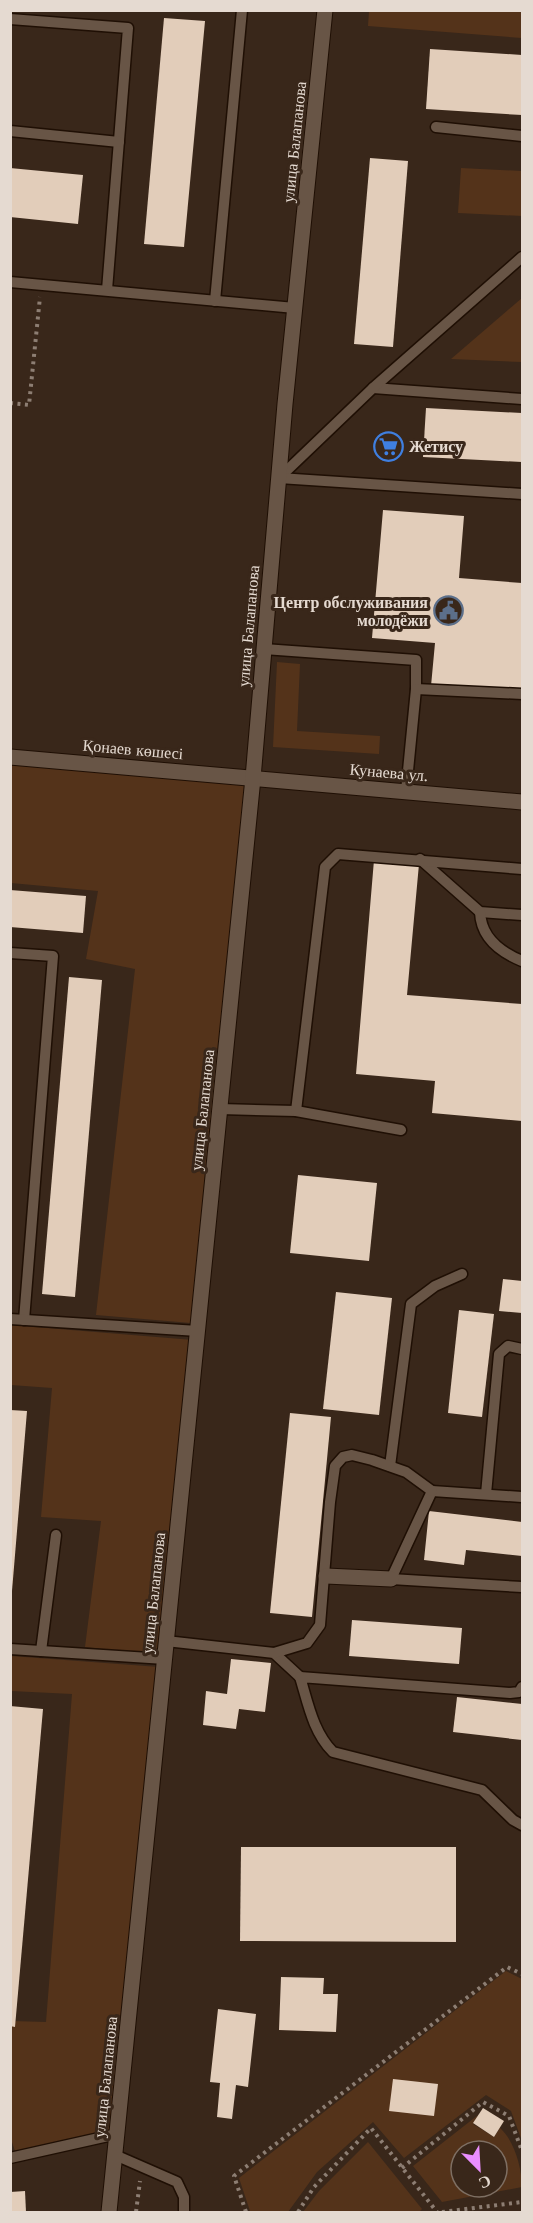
<svg xmlns="http://www.w3.org/2000/svg" width="533" height="2223" font-family="'Libre Baskerville',serif">
<style>
.green{fill:#54331a;fill-rule:evenodd}
.building{fill:#e2cdba}
.lines{fill:none;stroke-linecap:round;stroke-linejoin:round}
.service-casing{stroke:#1f0f04;stroke-width:13}
.minor-casing{stroke:#1f0f04;stroke-width:17}
.tertiary-casing{stroke:#1f0f04;stroke-width:17}
.path{stroke:#8d7e73;stroke-width:4;stroke-dasharray:3 4.5;stroke-linecap:butt}
.service{stroke:#685546;stroke-width:10}
.minor{stroke:#685546;stroke-width:15}
.tertiary{stroke:#685546;stroke-width:15}
.labels{text-anchor:middle;stroke-width:6;stroke-linejoin:round;paint-order:stroke}
.street-label{font-size:16px;fill:#e5dad1;stroke:#39271a}
.poi-label{font-size:16px;font-weight:bold;fill:#e5dad1;stroke:#39271a;text-anchor:start}
</style>
<rect width="100%" height="100%" fill="#39271a"/>
<!-- green -->
<g class="green">
<polygon points="369,11 522,11 522,38 368,26"/>
<polygon points="461,168 522,171 522,216 458,213"/>
<polygon points="522,298 522,362 451,359"/>
<polygon points="277,662 300,664 297,731 380,736 379,754 273,747"/>
<polygon points="10,764 248,786 191,1323 96,1315 135,969 86,959 98,891 11,883"/>
<polygon points="10,1325 193,1340 158,1655 85,1647 101,1521 41,1517 52,1388 11,1385"/>
<polygon points="11,1656 159,1667 111,2130 15,2151 11,2139 11,2021 46,2022 72,1694 11,1691"/>
<polygon points="506,1971 522,1979 522,2141 511,2111 486,2095 404,2158 373,2122 317,2172 288,2212 250,2211 239,2178"/>
<path d="M478,2115L473,2124L494,2137L500,2128C514,2140 522,2168 522,2187L442,2202L413,2166ZM461,2151H497V2187H461Z"/>
<polygon points="368,2142 422,2209 419,2212 303,2212 319,2191"/>
</g>
<!-- building -->
<g class="building">
<polygon points="164,18 205,21 184,247 144,244"/>
<polygon points="430,49 522,55 522,115 426,109"/>
<polygon points="370,158 408,161 393,347 354,344"/>
<polygon points="10,168 83,175 78,224 10,217"/>
<polygon points="426,408 522,413 522,462 423,457"/>
<polygon points="383,510 464,516 459,578 522,583 522,693 431,686 435,643 372,638"/>
<polygon points="374,860 419,864 407,995 522,1004 522,1121 432,1113 435,1081 356,1074"/>
<polygon points="10,890 86,896 83,933 10,927"/>
<polygon points="69,977 102,980 75,1297 42,1294"/>
<polygon points="298,1175 377,1183 369,1261 290,1253"/>
<polygon points="503,1279 522,1281 522,1313 499,1311"/>
<polygon points="336,1292 392,1298 379,1415 323,1409"/>
<polygon points="459,1310 494,1314 482,1417 448,1413"/>
<polygon points="10,1410 27,1411 12,1591 10,1591"/>
<polygon points="290,1413 331,1417 312,1617 270,1613"/>
<polygon points="429,1511 522,1522 522,1556 466,1550 464,1565 424,1560"/>
<polygon points="352,1620 462,1628 459,1664 349,1656"/>
<polygon points="231,1659 271,1663 265,1712 239,1709 236,1729 203,1725 206,1691 227,1694"/>
<polygon points="457,1697 522,1704 522,1740 453,1732"/>
<polygon points="10,1706 43,1709 15,2027 10,2026"/>
<polygon points="241,1847 456,1847 456,1942 240,1941"/>
<polygon points="281,1977 324,1978 323,1994 338,1994 336,2032 279,2030"/>
<polygon points="218,2009 256,2014 248,2087 236,2085 232,2119 217,2117 220,2083 210,2082"/>
<polygon points="393,2079 438,2084 434,2116 389,2111"/>
<polygon points="483,2108 504,2121 494,2137 473,2123"/>
<polygon points="25,2191 26,2212 10,2212 10,2192"/>
</g>
<g class="lines">
<defs>
<g id="service">
<polyline points="10,19 128,28 107,290"/>
<polyline points="436,127 522,136"/>
<polyline points="10,131 119,142"/>
<polyline points="10,282 295,308"/>
<polyline points="215,301 242,10"/>
<polyline points="373,388 522,399"/>
<polyline points="279,478 373,388 522,257"/>
<polyline points="279,478 522,494"/>
<polyline points="264,649 416,660 416,689 406,791"/>
<polyline points="416,689 522,694"/>
<polyline points="420,859 480,912 522,915"/>
<path d="M480,912C481,938 500,952 522,961"/>
<polyline points="10,953 53,956 24,1320"/>
<polyline points="220,1109 296,1111 401,1130"/>
<polyline points="296,1111 325,867 338,854 522,869"/>
<polyline points="10,1319 198,1331"/>
<polyline points="390,1466 411,1304 435,1286 462,1274"/>
<polyline points="486,1494 499,1354 508,1346 522,1349"/>
<polyline points="522,1497 432,1491 391,1579 522,1587"/>
<polyline points="166,1641 274,1653 300,1677"/>
<polyline points="10,1649 165,1659"/>
<polyline points="41,1651 56,1535"/>
<polyline points="274,1653 307,1643 320,1625 330,1502 335,1466 343,1457 352,1455 372,1460 406,1472 432,1491"/>
<path d="M522,1687L519,1692L510,1693L300,1677C308,1703 313,1732 333,1752L482,1790L513,1820L522,1825"/>
<polyline points="115,2155 177,2182 184,2197 184,2212"/>
<polyline points="10,2158 117,2134"/>
</g>
<polyline id="minor" points="326,1576 391,1579"/>
<g id="tertiary">
<polyline points="10,757 522,802"/>
<polyline points="109,2212 253,778 285,404 325,10"/>
</g>
</defs>
<!-- service casing -->
<use href="#service" class="service-casing"/>
<!-- minor casing -->
<use href="#minor" class="minor-casing"/>
<!-- tertiary casing -->
<use href="#tertiary" class="tertiary-casing"/>
<!-- path -->
<g class="path">
<polyline points="10,403 29,405 40,297"/>
<polyline points="402,2168 483,2102 509,2116 522,2151"/>
<polyline points="136,2212 140,2181"/>
<polyline points="246,2212 234,2176 507,1967 522,1974"/>
<polyline points="298,2212 314,2187 371,2128 437,2212"/>
<polyline points="442,2212 522,2202"/>
</g>
<!-- service -->
<use href="#service" class="service"/>
<!-- minor -->
<use href="#minor" class="minor"/>
<!-- tertiary -->
<use href="#tertiary" class="tertiary"/>
</g>
<!-- icons -->
<defs>
<symbol id="supermarket-ring" viewBox="-11 -11 22 22"><circle r="9.5" fill="#39271a" stroke="#3f7fe0" stroke-width="1.5"/><path d="M-6-5.5h2.5l.6 2H6L4.5 2H-2.5L-4.4-4H-6ZM-1.5 3.2a1.3 1.3 0 1 0 .1 0ZM3 3.2a1.3 1.3 0 1 0 .1 0Z" fill="#3f7fe0"/></symbol>
<symbol id="civic-ring" viewBox="-11 -11 22 22"><circle r="9.5" fill="#39271a" stroke="#5c6f8a" stroke-width="1.5"/><path d="M-.6-6.5H3V-4.5H.6V-3L4-1V1h2V6H-6V1h2V-1L-.6-3ZM-1.2 2.5V6h2.4V2.5Z" fill="#5c6f8a"/></symbol>
</defs>
<g fill-rule="evenodd">
<use href="#supermarket-ring" x="372" y="430" width="33" height="33"/>
<use href="#civic-ring" x="432" y="594" width="33" height="33"/>
</g>
<g class="labels">
<!-- street labels -->
<g class="street-label">
<text transform="translate(294 142) rotate(-84)" y="6">улица Балапанова</text>
<text transform="translate(248 626) rotate(-85)" y="6">улица Балапанова</text>
<text transform="translate(133 749) rotate(5)" y="6">Қонаев көшесі</text>
<text transform="translate(389 772) rotate(5)" y="6">Кунаева ул.</text>
<text transform="translate(202 1110) rotate(-84)" y="6">улица Балапанова</text>
<text transform="translate(153 1593) rotate(-84)" y="6">улица Балапанова</text>
<text transform="translate(105 2077) rotate(-84)" y="6">улица Балапанова</text>
</g>
<!-- poi labels -->
<g class="poi-label">
<text x="409" y="452">Жетису</text>
<text x="428" y="608" text-anchor="end">Центр обслуживания<tspan x="428" dy="18">молодёжи</tspan></text>
</g>
</g>
<!-- border -->
<rect width="533" height="2223" fill="none" stroke="#e5dad1" stroke-width="24"/>
<!-- north arrow -->
<g transform="translate(479 2169) rotate(156)"><circle r="28" fill="#39271a" stroke="#7e6f63" stroke-width="1.5"/>
<path d="M0-4.5L10 22L0 15L-10 22Z" fill="#e98efe"/>
<text y="-9" font-size="16" font-weight="bold" text-anchor="middle" fill="#e5dad1">С</text>
</g>
</svg>
